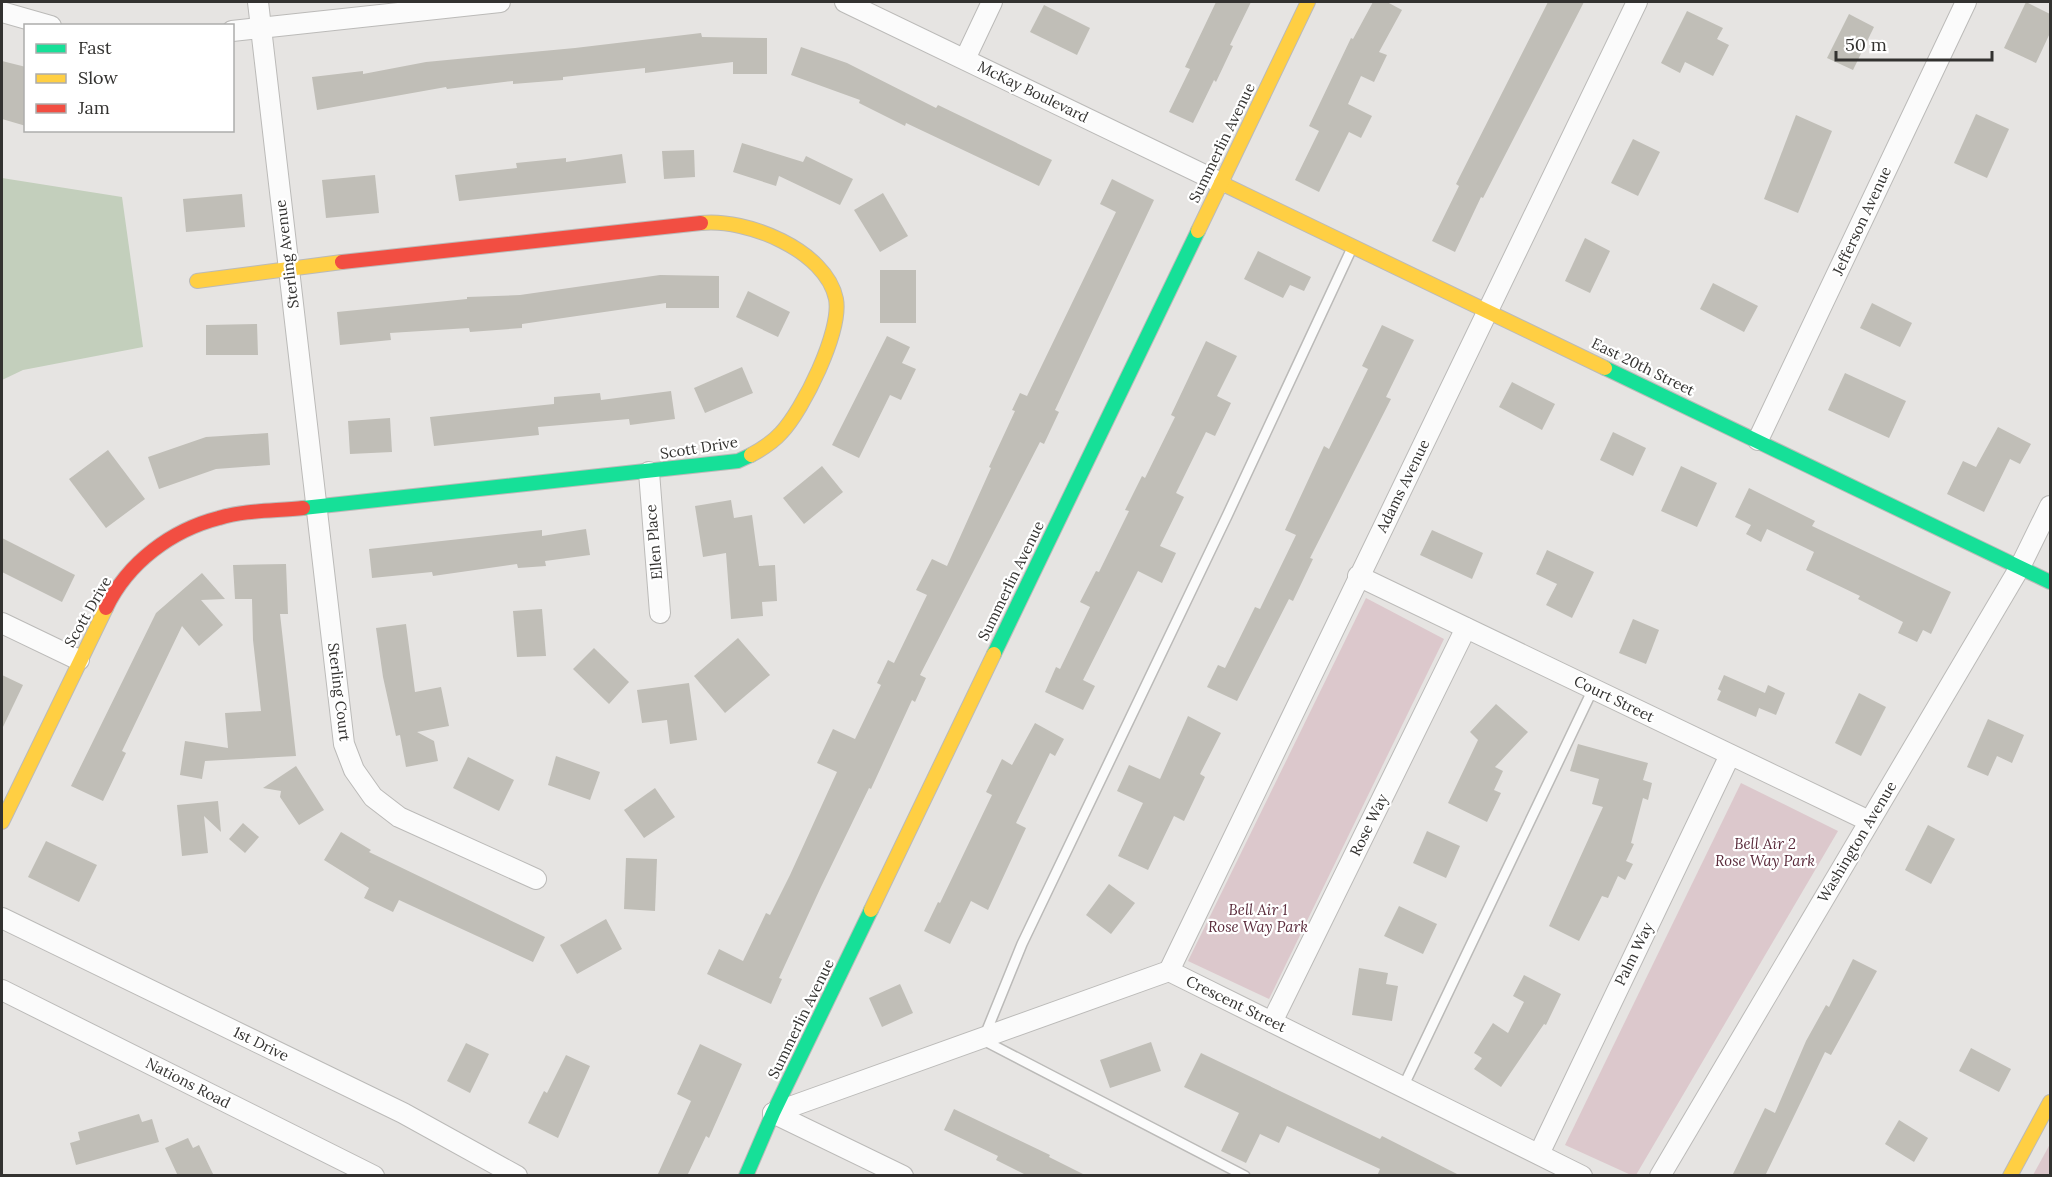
<svg xmlns="http://www.w3.org/2000/svg" width="2052" height="1177" font-family="Lora,serif">
<style>
.green{fill:#dcc8cc}
.water{fill:#c3cfbc}
.building{fill:#c0beb7}
.lines{fill:none;stroke-linecap:round;stroke-linejoin:round}
.lane-casing{stroke:#bbbab8;stroke-width:12}
.street-casing{stroke:#bbbab8;stroke-width:22}
.fast-casing{stroke:#bbbab8;stroke-width:16}
.slow-casing{stroke:#bbbab8;stroke-width:16}
.jam-casing{stroke:#bbbab8;stroke-width:16}
.lane{stroke:#fbfbfb;stroke-width:9}
.street{stroke:#fbfbfb;stroke-width:20}
.fast{stroke:#16e098;stroke-width:14}
.slow{stroke:#ffcf43;stroke-width:14}
.jam{stroke:#f24e42;stroke-width:14}
.labels{text-anchor:middle;stroke-width:4.5;stroke-linejoin:round;paint-order:stroke}
.street-label{font-size:15px;fill:#333230;stroke:#fff}
.park-label{font-size:15px;font-style:italic;fill:#5a2b3b;stroke:#fff}
</style>
<rect width="100%" height="100%" fill="#e6e4e2"/>
<!-- green -->
<g class="green">
<polygon points="1366,598 1444,639 1269,999 1188,961"/>
<polygon points="1741,783 1838,831 1636,1175 1631,1175 1565,1145"/>
<polygon points="2050,1144 2050,1175 2033,1175"/>
</g>
<!-- water -->
<polygon class="water" points="2,178 122,197 143,347 23,370 2,380"/>
<!-- building -->
<g class="building">
<polygon points="1216,2 1251,2 1230,45 1233,46 1216,82 1214,80 1193,123 1169,112 1190,69 1185,67"/>
<polygon points="1373,2 1387,2 1402,10 1379,52 1387,55 1374,82 1361,76 1348,104 1372,116 1361,138 1349,132 1319,192 1295,180 1319,131 1309,126 1351,38 1353,39"/>
<polygon points="1548,2 1584,2 1483,198 1481,197 1455,252 1432,241 1459,186 1456,184"/>
<polygon points="2026,2 2050,14 2050,33 2036,63 2004,48"/>
<polygon points="1044,5 1090,28 1077,55 1030,32"/>
<polygon points="1687,11 1723,28 1717,39 1729,45 1713,76 1685,62 1680,73 1661,63"/>
<polygon points="1849,14 1874,27 1853,70 1827,58"/>
<polygon points="701,33 702,37 767,38 767,74 733,74 733,62 645,73 645,68 563,77 563,80 513,84 513,81 447,89 446,87 317,110 312,77 363,71 363,74 426,62 575,48"/>
<polygon points="801,47 847,63 936,108 938,105 1052,160 1039,186 906,123 905,126 859,103 860,100 791,75"/>
<polygon points="2,61 26,67 26,126 2,119"/>
<polygon points="1976,114 2009,129 1987,178 1954,163"/>
<polygon points="1796,115 1832,131 1798,213 1764,199"/>
<polygon points="1633,139 1660,152 1638,196 1611,183"/>
<polygon points="742,143 803,162 806,156 853,179 840,205 779,176 776,186 733,172"/>
<polygon points="694,150 695,177 664,179 662,151"/>
<polygon points="622,154 626,183 459,201 455,175 517,168 516,163 566,158 566,162"/>
<polygon points="375,175 379,213 326,218 322,180"/>
<polygon points="1112,179 1154,200 1055,410 1059,412 1044,444 1040,442 920,675 926,678 915,702 912,700 871,789 869,788 820,889 779,978 782,979 771,1004 707,974 719,949 743,961 766,913 770,915 790,875 837,772 817,763 833,729 855,739 881,685 877,683 888,660 894,663 927,595 916,590 932,559 947,566 991,468 989,467 1015,411 1012,410 1020,393 1027,396 1116,212 1100,204"/>
<polygon points="883,193 908,236 880,252 854,210"/>
<polygon points="242,194 245,227 186,232 183,199"/>
<polygon points="1585,238 1610,251 1590,293 1565,281"/>
<polygon points="1258,251 1311,277 1304,291 1290,285 1283,298 1244,279"/>
<rect x="880" y="270" width="36" height="53"/>
<polygon points="660,275 719,276 719,308 666,308 666,303 522,324 522,328 470,332 469,328 390,333 391,340 340,345 337,312 467,299 467,297 520,295"/>
<polygon points="1713,283 1758,306 1744,332 1700,309"/>
<polygon points="748,291 790,312 778,337 736,317"/>
<polygon points="1872,303 1912,323 1900,347 1860,328"/>
<polygon points="257,324 258,355 206,355 206,325"/>
<polygon points="1382,325 1414,340 1386,397 1391,399 1310,558 1313,559 1293,601 1289,599 1237,701 1207,687 1218,665 1225,668 1255,607 1260,609 1296,535 1285,530 1324,446 1329,449 1368,369 1362,366"/>
<polygon points="887,336 910,347 902,363 916,369 901,400 890,395 859,458 832,445"/>
<polygon points="1206,341 1237,356 1217,396 1231,403 1215,436 1206,432 1176,493 1184,497 1160,546 1176,553 1162,583 1138,571 1083,680 1095,686 1083,710 1045,692 1056,667 1060,669 1090,607 1080,602 1096,571 1099,572 1129,511 1125,510 1142,476 1145,478 1175,417 1171,415"/>
<polygon points="742,367 753,393 705,413 694,388"/>
<polygon points="1845,373 1906,401 1889,438 1828,410"/>
<polygon points="1512,382 1555,404 1542,430 1499,407"/>
<polygon points="671,391 675,419 630,425 629,419 538,427 539,435 434,446 430,417 554,404 554,397 600,393 601,400"/>
<polygon points="390,418 392,452 350,454 348,421"/>
<polygon points="1998,427 2031,444 2020,464 2010,459 1984,512 1947,494 1963,461 1976,467"/>
<polygon points="1613,432 1646,448 1633,476 1600,460"/>
<polygon points="268,433 270,465 216,469 159,489 148,457 206,437"/>
<polygon points="108,450 145,499 106,528 69,479"/>
<polygon points="822,466 843,492 804,524 783,498"/>
<polygon points="1681,466 1717,483 1697,527 1661,511"/>
<polygon points="1749,488 1815,521 1812,526 1951,592 1931,634 1923,630 1917,642 1898,633 1903,622 1858,599 1860,596 1806,570 1814,552 1767,529 1761,542 1746,534 1751,525 1735,517"/>
<polygon points="731,500 734,518 752,515 759,566 775,565 777,601 762,602 763,616 731,619 726,553 703,557 695,506"/>
<polygon points="586,529 590,555 545,561 546,566 518,568 517,564 433,576 432,572 372,578 369,549 542,530 542,536"/>
<polygon points="1432,530 1483,553 1472,579 1420,555"/>
<polygon points="2,538 75,575 62,602 2,572"/>
<polygon points="1547,550 1594,572 1572,618 1546,605 1557,584 1536,574"/>
<polygon points="286,564 288,614 280,614 296,756 205,761 202,779 180,775 185,741 228,748 225,713 261,711 253,640 252,599 235,599 233,565"/>
<polygon points="202,573 225,599 201,600 223,625 199,646 182,626 122,751 126,753 103,801 71,786 156,613"/>
<polygon points="542,609 546,656 517,657 513,611"/>
<polygon points="1633,619 1659,630 1646,664 1619,653"/>
<polygon points="406,624 415,692 441,687 449,726 417,732 434,741 438,761 406,767 400,735 396,736 383,677 376,628"/>
<polygon points="738,638 770,675 725,713 694,676"/>
<polygon points="594,648 629,682 609,704 573,669"/>
<polygon points="2,675 23,685 2,729"/>
<polygon points="1724,675 1765,693 1768,685 1785,693 1776,715 1759,708 1756,717 1717,700 1721,691 1718,689"/>
<polygon points="689,683 697,740 670,744 667,720 642,723 637,690"/>
<polygon points="1859,693 1886,707 1861,756 1835,743"/>
<polygon points="1496,704 1528,732 1495,767 1503,771 1494,790 1501,793 1487,822 1448,803 1478,740 1470,732"/>
<polygon points="1188,716 1221,733 1200,774 1205,777 1184,821 1174,816 1148,870 1118,856 1143,803 1117,791 1129,765 1160,779"/>
<polygon points="1988,719 2024,735 2012,763 1997,756 1988,776 1967,767"/>
<polygon points="1035,723 1064,739 1055,756 1050,753 1016,823 1026,828 988,910 971,901 950,944 924,931 938,902 940,903 992,795 986,792 1002,759 1012,765"/>
<polygon points="1578,744 1648,763 1643,780 1652,783 1648,800 1643,798 1631,843 1634,844 1626,861 1633,864 1625,880 1618,876 1608,898 1602,896 1579,941 1549,926 1603,807 1592,804 1599,779 1570,771"/>
<polygon points="556,756 600,772 590,800 548,785"/>
<polygon points="468,757 514,780 499,811 453,788"/>
<polygon points="296,766 324,810 299,825 280,797 281,791 263,788"/>
<polygon points="655,788 675,817 644,838 624,810"/>
<polygon points="218,801 221,832 204,816 208,853 182,856 177,805"/>
<polygon points="243,823 259,837 245,853 229,839"/>
<polygon points="1928,825 1955,839 1931,884 1905,870"/>
<polygon points="1427,831 1460,846 1446,878 1413,863"/>
<polygon points="341,832 371,850 369,852 545,937 533,962 399,900 393,912 364,898 369,888 324,860"/>
<polygon points="46,841 97,865 79,902 28,877"/>
<polygon points="626,858 657,859 655,911 624,909"/>
<polygon points="1109,884 1135,903 1111,934 1086,915"/>
<polygon points="1399,906 1437,924 1423,954 1384,936"/>
<polygon points="606,919 622,949 577,974 560,945"/>
<polygon points="1853,959 1877,971 1831,1055 1825,1052 1765,1176 1732,1176 1765,1108 1775,1113 1806,1041 1826,1005 1829,1007"/>
<polygon points="1359,968 1388,973 1386,984 1398,986 1392,1021 1352,1015"/>
<polygon points="1524,975 1561,994 1546,1025 1544,1024 1501,1087 1474,1069 1482,1058 1474,1053 1493,1023 1508,1033 1524,1002 1513,996"/>
<polygon points="900,984 913,1013 882,1027 869,998"/>
<polygon points="1151,1042 1161,1071 1110,1088 1100,1060"/>
<polygon points="466,1043 489,1054 470,1093 447,1081"/>
<polygon points="700,1044 742,1064 709,1138 706,1136 687,1176 657,1176 691,1101 677,1094"/>
<polygon points="1971,1048 2011,1069 1999,1092 1959,1071"/>
<polygon points="1201,1053 1380,1139 1382,1136 1461,1176 1377,1176 1380,1169 1287,1126 1279,1143 1260,1134 1246,1163 1221,1151 1239,1113 1184,1087"/>
<polygon points="566,1055 590,1066 558,1138 528,1123 544,1091 547,1093"/>
<polygon points="954,1109 1050,1155 1049,1157 1087,1176 1028,1176 996,1160 998,1156 944,1130"/>
<polygon points="139,1114 142,1122 152,1119 159,1142 76,1165 70,1143 80,1140 78,1132"/>
<polygon points="1899,1120 1928,1138 1914,1162 1885,1144"/>
<polygon points="188,1138 193,1148 199,1145 214,1176 178,1176 165,1148"/>
</g>
<g class="lines">
<defs>
<g id="lane">
<polyline points="985,1035 1022,944 1227,516 1352,248"/>
<polyline points="981,1039 1245,1176"/>
<polyline points="1403,1087 1593,689"/>
</g>
<g id="street">
<polyline points="258,2 344,744 354,770 373,797 399,817 536,879"/>
<polyline points="845,2 1221,183"/>
<polyline points="2,12 51,26"/>
<polyline points="232,31 500,2"/>
<polyline points="965,59 992,2"/>
<polyline points="1758,440 1966,2"/>
<polyline points="649,472 660,613"/>
<polyline points="1358,576 1869,821"/>
<polyline points="2,623 79,660"/>
<polyline points="2,918 403,1113 517,1176"/>
<polyline points="1169,971 1637,2"/>
<polyline points="2,990 374,1176"/>
<polyline points="1272,1022 1466,628"/>
<polyline points="773,1113 1169,971 1582,1176"/>
<polyline points="773,1113 903,1176"/>
<polyline points="1539,1154 1730,755"/>
<polyline points="1660,1176 2020,567 2050,506"/>
</g>
<g id="fast">
<polyline points="1605,368 2050,582"/>
<polyline points="303,508 738,461 751,455"/>
<polyline points="994,654 1198,231"/>
<polyline points="746,1176 773,1113 871,910"/>
</g>
<g id="slow">
<polyline points="1221,183 1605,368"/>
<path d="M701,223C746,218 826,250 836,299C842,331 803,410 781,433C773,442 762,449 751,455"/>
<polyline points="1198,231 1308,2"/>
<polyline points="197,281 342,262"/>
<polyline points="2,822 106,608"/>
<polyline points="871,910 994,654"/>
<polyline points="2010,1176 2050,1102"/>
</g>
<g id="jam">
<polyline points="342,262 701,223"/>
<path d="M106,608C128,562 172,530 219,518C245,510 276,511 303,508"/>
</g>
</defs>
<!-- lane casing -->
<use href="#lane" class="lane-casing"/>
<!-- street casing -->
<use href="#street" class="street-casing"/>
<!-- fast casing -->
<use href="#fast" class="fast-casing"/>
<!-- slow casing -->
<use href="#slow" class="slow-casing"/>
<!-- jam casing -->
<use href="#jam" class="jam-casing"/>
<!-- lane -->
<use href="#lane" class="lane"/>
<!-- street -->
<use href="#street" class="street"/>
<!-- fast -->
<use href="#fast" class="fast"/>
<!-- slow -->
<use href="#slow" class="slow"/>
<!-- jam -->
<use href="#jam" class="jam"/>
</g>
<g class="labels">
<!-- street labels -->
<g class="street-label">
<text transform="translate(1033 92) rotate(26)" y="5">McKay Boulevard</text>
<text transform="translate(1222 143) rotate(-64)" y="5">Summerlin Avenue</text>
<text transform="translate(1862 221) rotate(-65)" y="5">Jefferson Avenue</text>
<text transform="translate(287 254) rotate(-97)" y="5">Sterling Avenue</text>
<text transform="translate(1643 367) rotate(26)" y="5">East 20th Street</text>
<text transform="translate(699 448) rotate(-9)" y="5">Scott Drive</text>
<text transform="translate(1403 486) rotate(-64)" y="5">Adams Avenue</text>
<text transform="translate(654 542) rotate(-95)" y="5">Ellen Place</text>
<text transform="translate(1011 581) rotate(-64)" y="5">Summerlin Avenue</text>
<text transform="translate(88 612) rotate(-60)" y="5">Scott Drive</text>
<text transform="translate(339 692) rotate(83)" y="5">Sterling Court</text>
<text transform="translate(1614 699) rotate(26)" y="5">Court Street</text>
<text transform="translate(1369 825) rotate(-64)" y="5">Rose Way</text>
<text transform="translate(1857 842) rotate(-59)" y="5">Washington Avenue</text>
<text transform="translate(1634 954) rotate(-64)" y="5">Palm Way</text>
<text transform="translate(1236 1004) rotate(26)" y="5">Crescent Street</text>
<text transform="translate(801 1019) rotate(-64)" y="5">Summerlin Avenue</text>
<text transform="translate(261 1044) rotate(26)" y="5">1st Drive</text>
<text transform="translate(188 1083) rotate(27)" y="5">Nations Road</text>
</g>
<!-- park labels -->
<g class="park-label">
<text x="1765" y="849">Bell Air 2<tspan x="1765" dy="17">Rose Way Park</tspan></text>
<text x="1258" y="915">Bell Air 1<tspan x="1258" dy="17">Rose Way Park</tspan></text>
</g>
</g>
<!-- border -->
<rect width="2052" height="1177" fill="none" stroke="#333230" stroke-width="6"/>
<!-- legend -->
<rect x="24" y="24" width="210" height="108" fill="#ffffff" stroke="#adadac" stroke-width="1.5"/>
<rect x="36" y="44" width="30" height="9" fill="#16e098" stroke="#adadac" stroke-width="1.5"/>
<text x="78" y="54" font-size="18" fill="#333230">Fast</text>
<rect x="36" y="74" width="30" height="9" fill="#ffcf43" stroke="#adadac" stroke-width="1.5"/>
<text x="78" y="84" font-size="18" fill="#333230">Slow</text>
<rect x="36" y="104" width="30" height="9" fill="#f24e42" stroke="#adadac" stroke-width="1.5"/>
<text x="78" y="114" font-size="18" fill="#333230">Jam</text>
<!-- scale -->
<path d="M1836 51v9h156v-9" fill="none" stroke="#333230" stroke-width="3"/>
<text x="1845" y="51" font-size="18" fill="#333230" stroke="#ffffff" stroke-width="4.5" paint-order="stroke">50 m</text>
</svg>
